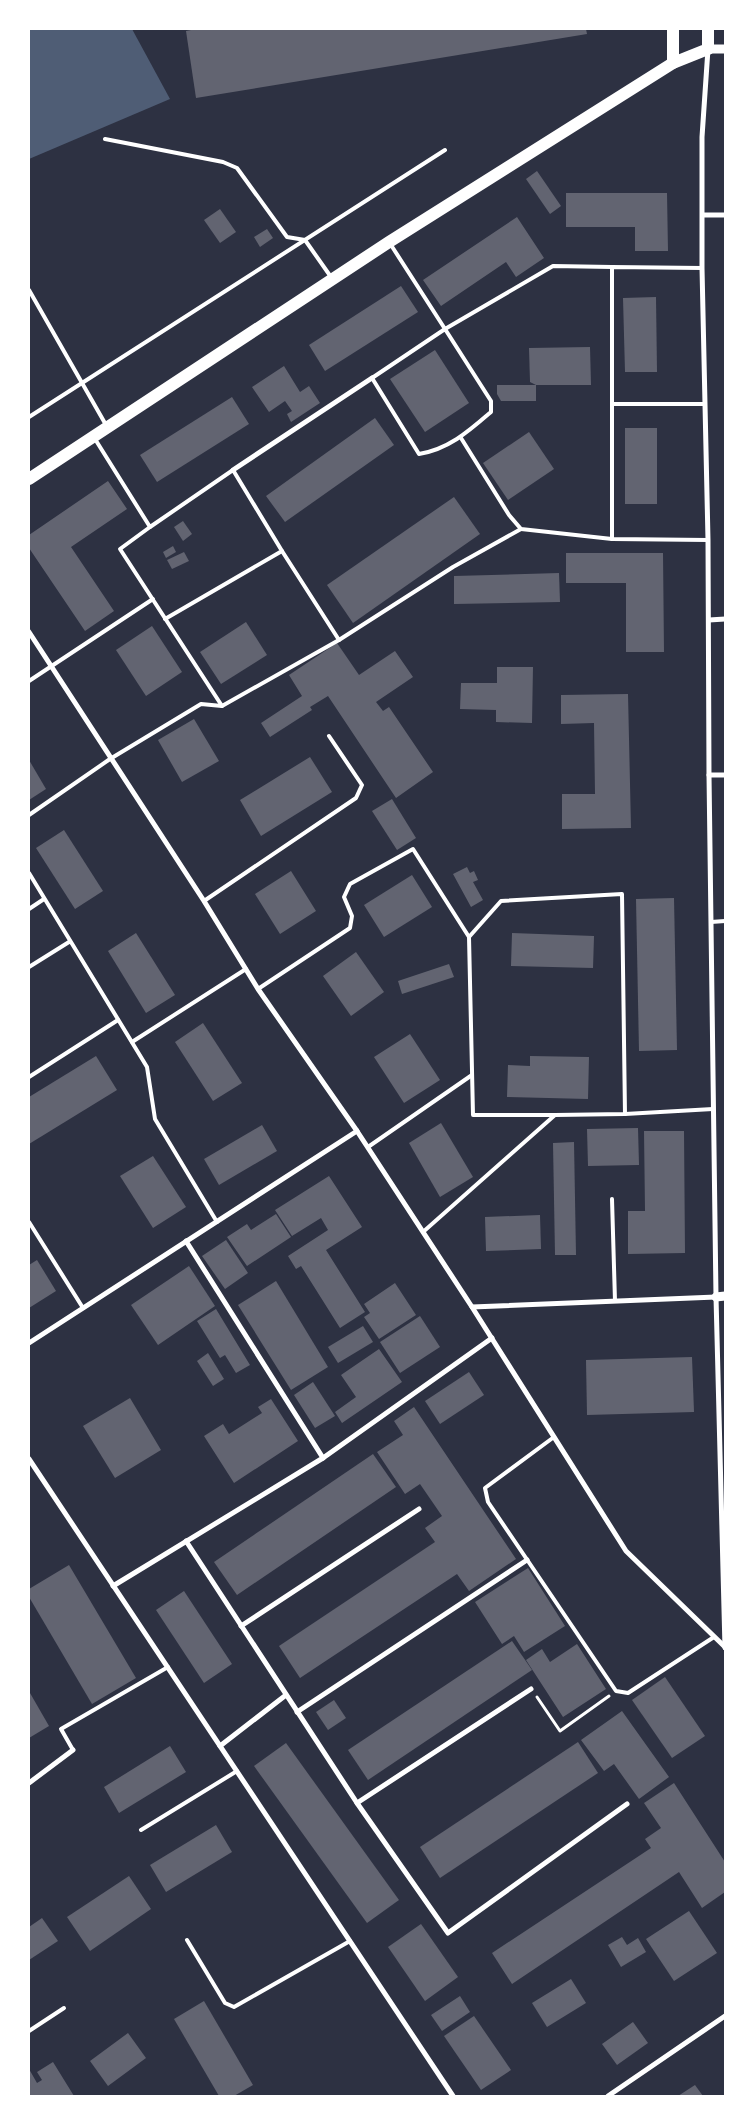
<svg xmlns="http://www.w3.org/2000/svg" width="754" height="2125" font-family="Inter,sans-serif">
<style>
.water{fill:#4f5d75}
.building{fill:#626471}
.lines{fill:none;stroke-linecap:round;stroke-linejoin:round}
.path{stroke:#fff;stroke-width:3}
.service{stroke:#fff;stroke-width:4}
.minor{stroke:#fff;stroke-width:5}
.tertiary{stroke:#fff;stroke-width:9}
.primary{stroke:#fff;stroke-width:12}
</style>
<rect width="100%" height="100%" fill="#2d3142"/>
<!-- water -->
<polygon class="water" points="29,29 132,29 170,99 29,159"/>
<!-- building -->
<g class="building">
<polygon points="196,29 586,29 587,34 196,98 186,31"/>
<polygon points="537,171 561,206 550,214 526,179"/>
<polygon points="566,193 667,193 668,251 635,251 635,227 566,227"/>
<polygon points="220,209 236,232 220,243 204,220"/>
<polygon points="517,217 544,258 516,277 506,262 441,306 423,280"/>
<polygon points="267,229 273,238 260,247 254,237"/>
<polygon points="401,286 418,312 325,371 309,345"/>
<polygon points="656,297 657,372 625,372 623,298"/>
<polygon points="590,347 591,385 536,385 530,382 529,348"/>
<polygon points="435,350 469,403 425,432 390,379"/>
<polygon points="284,366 300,392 309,386 320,403 291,422 287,414 292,411 285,401 269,412 252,387"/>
<polygon points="497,385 536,385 536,401 501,401 497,394"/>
<polygon points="232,397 249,424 157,482 140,455"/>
<polygon points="375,418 394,445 285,522 266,496"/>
<rect x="625" y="428" width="32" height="76"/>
<polygon points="529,432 554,469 508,500 483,463"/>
<polygon points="108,481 127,509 71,547 114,611 85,631 29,548 29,535"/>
<polygon points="454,497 480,534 353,623 327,585"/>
<polygon points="183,521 192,534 183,541 174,527"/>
<polygon points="173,546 176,552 166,558 163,552"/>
<polygon points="184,552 189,561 172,569 167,560"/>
<polygon points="566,553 663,553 664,652 626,652 626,583 566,583"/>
<polygon points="559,573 560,602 454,604 454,576"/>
<polygon points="246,622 267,655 221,684 200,652"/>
<polygon points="152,626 182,672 146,696 116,650"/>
<polygon points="337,643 359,675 395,651 413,677 376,702 383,711 389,707 433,772 396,798 328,696 310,707 312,710 270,737 261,723 302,696 289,675"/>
<polygon points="497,667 533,667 532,723 496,722 496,710 460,709 461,683 497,683"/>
<polygon points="628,694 631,828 562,829 562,794 595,794 594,723 561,724 561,695"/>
<polygon points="194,719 219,761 182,782 158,740"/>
<polygon points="310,757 332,792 261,836 240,800"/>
<polygon points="29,760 46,789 29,800"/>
<polygon points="392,799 416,838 397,850 372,811"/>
<polygon points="64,830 103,891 75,909 36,848"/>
<polygon points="467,867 470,873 474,871 478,880 473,882 483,900 471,907 453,874"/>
<polygon points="291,871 316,911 280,934 255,894"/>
<polygon points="412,875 432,907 384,937 364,905"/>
<polygon points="674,898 677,1050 639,1051 636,899"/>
<polygon points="136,933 175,995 146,1013 108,951"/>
<polygon points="512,933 594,936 593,968 511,966"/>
<polygon points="356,952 384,992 351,1016 323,976"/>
<polygon points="449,964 454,977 402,994 398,981"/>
<polygon points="203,1023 242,1083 213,1101 175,1042"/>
<polygon points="410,1034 440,1080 404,1103 374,1057"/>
<polygon points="96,1056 117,1090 29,1144 29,1097"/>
<polygon points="530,1056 589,1057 588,1099 507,1097 508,1065 530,1066"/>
<polygon points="441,1123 473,1177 440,1197 409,1143"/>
<polygon points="262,1125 277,1151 219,1185 204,1159"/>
<polygon points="638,1128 639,1165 588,1166 587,1129"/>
<polygon points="644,1131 684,1131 685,1253 628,1254 628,1211 645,1211"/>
<polygon points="574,1142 576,1255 555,1255 553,1143"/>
<polygon points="153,1156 186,1207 153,1228 120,1176"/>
<polygon points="329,1176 362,1227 326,1250 365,1312 340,1328 301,1266 296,1269 288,1256 328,1230 321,1218 292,1236 275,1210"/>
<polygon points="276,1214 291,1237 247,1266 227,1237 247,1224 251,1230"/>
<polygon points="540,1215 541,1249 486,1251 485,1217"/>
<polygon points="226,1240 248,1273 225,1289 202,1256"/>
<polygon points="37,1260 56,1291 29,1308 29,1265"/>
<polygon points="189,1266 215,1306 158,1345 131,1305"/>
<polygon points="276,1281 328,1367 291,1390 238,1305"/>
<polygon points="395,1283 416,1315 379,1339 364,1317 370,1313 364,1304"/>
<polygon points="216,1309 250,1365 236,1373 225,1355 220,1358 197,1321"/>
<polygon points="420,1316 440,1347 400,1373 380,1342"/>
<polygon points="363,1326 373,1342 338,1363 328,1347"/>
<polygon points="379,1349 402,1382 342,1423 335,1412 356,1397 341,1375"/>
<polygon points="208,1353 224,1379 213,1386 197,1361"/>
<polygon points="692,1357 694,1412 587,1415 586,1360"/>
<polygon points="469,1372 484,1395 440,1424 425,1401"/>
<polygon points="313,1382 335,1416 315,1428 294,1395"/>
<polygon points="130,1398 161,1450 115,1478 83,1426"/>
<polygon points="271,1399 298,1441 234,1483 204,1436 223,1424 229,1434 262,1413 258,1407"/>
<polygon points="414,1407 516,1559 469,1591 457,1574 300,1678 279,1646 435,1542 425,1528 442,1516 420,1484 405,1494 377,1452 403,1435 394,1421"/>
<polygon points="373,1454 396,1487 237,1595 214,1562"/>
<polygon points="69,1565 136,1678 92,1704 29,1597 29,1589"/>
<polygon points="528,1568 565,1626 524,1652 514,1636 502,1644 475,1602"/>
<polygon points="184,1591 232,1664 204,1683 156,1610"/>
<polygon points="512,1641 532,1670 368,1780 348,1750"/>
<polygon points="577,1644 606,1689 563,1717 526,1660 542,1649 550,1662"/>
<polygon points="665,1677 705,1736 672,1758 632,1700"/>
<polygon points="30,1693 49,1726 29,1738 29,1694"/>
<polygon points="334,1700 346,1718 328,1730 316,1712"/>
<polygon points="622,1711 669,1777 639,1799 614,1764 604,1771 581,1740"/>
<polygon points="578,1742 598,1773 440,1878 420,1847"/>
<polygon points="286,1743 399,1900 367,1923 254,1766"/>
<polygon points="170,1746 186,1772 119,1813 104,1787"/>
<polygon points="674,1783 725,1862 725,1892 702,1908 679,1872 512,1984 492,1953 651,1848 645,1839 661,1828 644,1803"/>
<polygon points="216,1825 232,1852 166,1892 150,1865"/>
<polygon points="129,1876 151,1909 90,1951 67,1917"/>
<polygon points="689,1911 717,1953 674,1981 646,1939"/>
<polygon points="42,1918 58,1941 29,1960 29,1927"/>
<polygon points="421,1924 458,1977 425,2001 388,1947"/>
<polygon points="622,1937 627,1945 638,1938 646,1952 621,1967 608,1945"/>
<polygon points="571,1979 586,2003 547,2027 532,2003"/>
<polygon points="460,1996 470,2012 442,2031 431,2015"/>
<polygon points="204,2001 253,2085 234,2096 219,2096 174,2019"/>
<polygon points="474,2016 511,2070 481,2090 444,2036"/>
<polygon points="633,2022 648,2043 617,2065 602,2044"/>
<polygon points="128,2033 146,2058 108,2086 90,2061"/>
<polygon points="53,2062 74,2096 30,2096 29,2069 37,2083 42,2080 37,2072"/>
<polygon points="695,2085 703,2096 678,2096"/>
</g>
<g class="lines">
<!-- path -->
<polyline class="path" points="537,1697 560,1731 609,1696"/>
<!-- service -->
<g class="service">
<polyline points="105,139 223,162 237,168 287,237 305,240 331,277"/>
<polyline points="391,245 445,329 553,266 612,267"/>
<polyline points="702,268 612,267 612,539 708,540"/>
<polyline points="29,290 106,425"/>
<path d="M445,329L491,401V412C469,431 449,449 419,454L372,378Z"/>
<polyline points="612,404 705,404"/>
<polyline points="29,417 445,150"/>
<polyline points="461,438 509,515 521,529 612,539"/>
<polyline points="95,439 150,527 233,470 282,551 165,619"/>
<polyline points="150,527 120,549 222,706"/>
<polyline points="282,551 339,640"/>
<polyline points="29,681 153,599"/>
<polyline points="29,815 110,759 201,704 222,706 339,640 453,567 521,529"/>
<polyline points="29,873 147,1067 155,1119 217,1222"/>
<polyline points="204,901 356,798 362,785 329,736"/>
<polyline points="29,909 44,899"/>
<polyline points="711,922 725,921"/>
<polyline points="29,967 69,942"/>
<polyline points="258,989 350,928 352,916 344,897 350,884 413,849 469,937"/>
<polyline points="132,1042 246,969"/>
<polyline points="29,1077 118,1020"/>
<polyline points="555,1115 473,1115 469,937 501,901 622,894 625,1114"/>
<polyline points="368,1147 472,1075"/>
<polyline points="612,1199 615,1301"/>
<polyline points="29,1222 83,1308"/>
<polyline points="423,1232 555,1115 625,1114 713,1109"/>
<polyline points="554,1437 485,1488 488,1502 616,1691 628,1693 714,1637"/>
<polyline points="73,1750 61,1729 168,1667"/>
<polyline points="141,1830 237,1771"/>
<polyline points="187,1940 225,2003 234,2007 350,1941"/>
<polyline points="29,2031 64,2008"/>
</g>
<!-- minor -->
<g class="minor">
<polyline points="708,49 702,137 702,268 708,540 709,775 716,1297 725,1648"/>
<polyline points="704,215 725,215"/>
<polyline points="233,470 372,378"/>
<polyline points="709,620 725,619"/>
<polyline points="29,632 204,901 258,989 357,1131 472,1307 626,1551 725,1647"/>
<polyline points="709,775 725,775"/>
<polyline points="472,1307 716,1297"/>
<polyline points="29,1343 357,1131"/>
<polyline points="323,1458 492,1338"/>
<polyline points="29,1459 453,2096"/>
<polyline points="186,1541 357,1803 448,1933 627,1804"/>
<polyline points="113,1586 323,1458 186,1241"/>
<polyline points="241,1626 419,1509"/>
<polyline points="297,1712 527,1560"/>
<polyline points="220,1746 286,1695"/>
<polyline points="29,1783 73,1750"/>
<polyline points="357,1803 531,1689"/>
<polyline points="608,2096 725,2016"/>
</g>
<!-- tertiary -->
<g class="tertiary">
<polyline points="708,49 725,49"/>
<polyline points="716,1297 725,1296"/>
</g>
<!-- primary -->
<g class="primary">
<polyline points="673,63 673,29"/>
<polyline points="29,479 389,242 673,63 708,49 708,29"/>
</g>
</g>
<!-- border -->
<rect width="754" height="2125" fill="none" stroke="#ffffff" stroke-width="60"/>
</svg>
